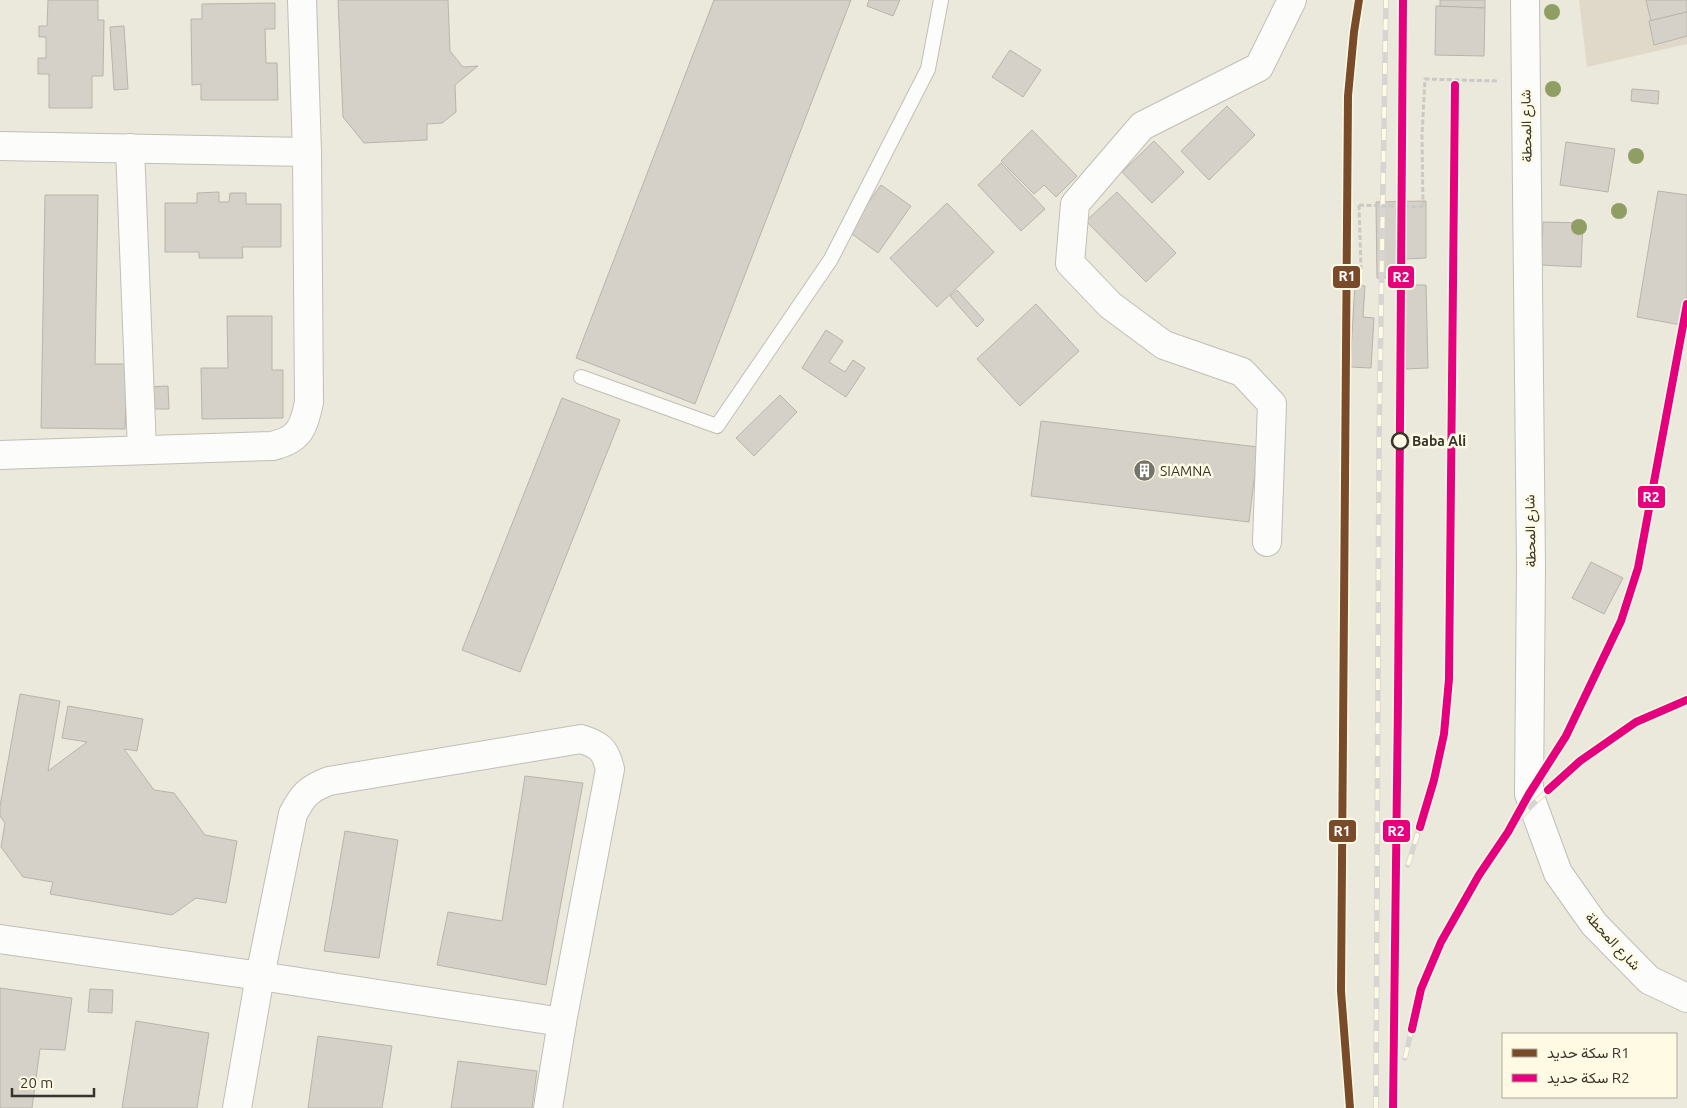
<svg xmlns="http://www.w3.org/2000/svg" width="1687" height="1108" font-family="Ubuntu,Vazirmatn,sans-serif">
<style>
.commercial{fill:#e0d9c9}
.building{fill:#d5d1c8;stroke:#b8b4ac}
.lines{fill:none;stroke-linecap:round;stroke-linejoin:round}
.lane-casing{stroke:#c1bfb6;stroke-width:16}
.street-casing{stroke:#c1bfb6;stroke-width:30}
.path{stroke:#c9c9c5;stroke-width:3;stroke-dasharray:5 2.5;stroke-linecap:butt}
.lane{stroke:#fcfcfa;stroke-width:14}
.street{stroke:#fcfcfa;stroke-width:28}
.rail-casing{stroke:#d7d5d2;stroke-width:5.5}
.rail{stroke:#fefae3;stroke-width:4;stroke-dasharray:11;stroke-linecap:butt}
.path-bridge{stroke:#c9c9c5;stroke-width:3;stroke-dasharray:5 2.5;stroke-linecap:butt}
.rail-1-casing{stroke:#fefae3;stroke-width:11}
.rail-2-casing{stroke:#fefae3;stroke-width:11}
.rail-1{stroke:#7a4b2a;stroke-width:8}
.rail-2{stroke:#e5007d;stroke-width:8}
.tree{fill:#909e64}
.stop-dot{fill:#fefae3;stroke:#36342c;stroke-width:2.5}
.labels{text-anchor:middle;stroke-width:5;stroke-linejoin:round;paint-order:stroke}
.street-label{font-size:14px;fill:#36342c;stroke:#fefae3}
.stop-label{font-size:14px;font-weight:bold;fill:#36342c;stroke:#fefae3;text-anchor:start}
.poi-label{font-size:14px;fill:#36342c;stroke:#fefae3;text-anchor:start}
.line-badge{stroke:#fefae3;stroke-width:2}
.badge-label{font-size:14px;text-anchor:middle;font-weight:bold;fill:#fff}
</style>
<rect width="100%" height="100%" fill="#ebe8dc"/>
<!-- commercial -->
<polygon class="commercial" points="1579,0 1687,0 1687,44 1587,67"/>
<!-- building -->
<g class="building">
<polygon points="48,0 98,0 98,20 104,20 103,76 92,76 92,108 49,108 49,74 38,74 38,58 46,58 46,37 39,37 39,26 47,26"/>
<polygon points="338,0 448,0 450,51 463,67 478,66 455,85 456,112 442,123 427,124 427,140 364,143 343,117"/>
<polygon points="714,0 851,0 695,404 576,358"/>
<polygon points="869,0 900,0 893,16 867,6"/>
<polygon points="1440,0 1485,0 1485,8 1440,7"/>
<polygon points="1646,0 1687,0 1687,12 1651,21"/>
<polygon points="275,3 275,29 265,29 266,63 277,63 278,100 201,100 201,84 192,85 191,19 202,19 202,4"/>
<polygon points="1436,6 1485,8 1484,56 1435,55"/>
<polygon points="1687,12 1687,36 1654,45 1649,21"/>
<polygon points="124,26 128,89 114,90 110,27"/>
<polygon points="1010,50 1041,70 1023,97 992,77"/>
<polygon points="1632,89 1659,91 1658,104 1631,101"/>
<polygon points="1227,106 1255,135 1209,180 1181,151"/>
<polygon points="1032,130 1077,176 1056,197 1044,185 1034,194 1001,161"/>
<polygon points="1154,141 1184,172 1152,203 1122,172"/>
<polygon points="1566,142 1615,149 1608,192 1560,185"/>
<polygon points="1001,163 1045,209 1021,231 978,185"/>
<polygon points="881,185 911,206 878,253 848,231"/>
<polygon points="1658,191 1687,195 1687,326 1637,317"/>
<polygon points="219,192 219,202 229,202 230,193 246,193 246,204 281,204 281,247 242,247 243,258 199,258 199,252 165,252 165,203 197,203 197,193"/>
<polygon points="1117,192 1176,253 1146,282 1086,221"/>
<polygon points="45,195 98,195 95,364 127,364 125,429 41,428"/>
<polygon points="1426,201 1426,258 1406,259 1406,277 1377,278 1376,202"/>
<polygon points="947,203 994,252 937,307 890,258"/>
<polygon points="1543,222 1583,223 1581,267 1541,265"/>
<polygon points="1355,285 1365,286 1363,317 1374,318 1371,368 1350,367"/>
<polygon points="1403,285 1426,285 1428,368 1404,369"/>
<polygon points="957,290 984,320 977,327 950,296"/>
<polygon points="1036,304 1079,351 1020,406 977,359"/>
<polygon points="227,316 272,316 272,370 283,370 283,418 202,419 201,368 228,368"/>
<polygon points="826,330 843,341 829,362 845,372 853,360 865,368 846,397 802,368"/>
<polygon points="168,386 169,409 144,409 143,387"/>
<polygon points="780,395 797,412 754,456 736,438"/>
<polygon points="562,398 620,420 520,672 462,650"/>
<polygon points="1041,421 1258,447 1249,522 1031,496"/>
<polygon points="1591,562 1623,578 1604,614 1572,598"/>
<polygon points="20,694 60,701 48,771 87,742 62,738 68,706 143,719 137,751 124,749 154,790 174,793 205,835 237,841 226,903 196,898 172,915 50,894 53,882 23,877 1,847 5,823 0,816 0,806"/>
<polygon points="525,776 583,783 546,985 437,965 448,912 502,921"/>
<polygon points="345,831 398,840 379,958 324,951"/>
<polygon points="0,988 72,998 65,1050 40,1049 32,1108 0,1108"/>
<polygon points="90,989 113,990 112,1013 88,1012"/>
<polygon points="136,1021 209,1033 197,1108 122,1108"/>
<polygon points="318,1036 392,1046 382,1108 308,1108"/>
<polygon points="458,1061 537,1071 532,1108 451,1108"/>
</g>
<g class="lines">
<defs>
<polyline id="lane" points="581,377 717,426 831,259 928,69 941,0"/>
<g id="street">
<polyline points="1525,0 1531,566 1529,794 1558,873 1594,924 1649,980 1687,998"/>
<polyline points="0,146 307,152"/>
<polyline points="130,148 142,450"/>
<path d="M0,455L272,446C299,440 304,428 309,402L307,152L302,0"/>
<polyline points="1267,542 1272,404 1242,372 1164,345 1110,305 1070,263 1075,204 1142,126 1259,67 1292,0"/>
<polyline points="0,939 260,976 562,1022"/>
<path d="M237,1108L260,976L293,814C303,795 308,789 329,781L581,739C600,745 605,749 610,769L562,1022L548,1108"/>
</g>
</defs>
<!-- lane casing -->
<use href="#lane" class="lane-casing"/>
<!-- street casing -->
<use href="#street" class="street-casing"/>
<!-- path -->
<g class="path">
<polyline points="1359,205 1361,269"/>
<polyline points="1423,207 1422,135 1425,79 1498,81"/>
</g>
<!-- lane -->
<use href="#lane" class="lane"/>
<!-- street -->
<use href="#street" class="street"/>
<defs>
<g id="rail">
<polyline points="1521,817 1533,804 1580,761 1636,722 1687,700"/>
<polyline points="1408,865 1434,780 1444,734 1449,679 1455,85"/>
<polyline points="1405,1058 1421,989 1441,942 1479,875 1508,832 1529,794 1566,736 1621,621 1638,568 1687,304"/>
<polyline points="1350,1108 1341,991 1348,96 1354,32 1359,0"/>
<polyline points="1376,1108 1379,441 1386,0"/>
</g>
</defs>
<!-- rail casing -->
<use href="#rail" class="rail-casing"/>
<!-- rail -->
<use href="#rail" class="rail"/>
<!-- path-bridge -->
<polyline class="path-bridge" points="1359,205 1423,207"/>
<defs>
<polyline id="rail-1" points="1350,1108 1341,991 1348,96 1354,32 1359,0"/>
<g id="rail-2">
<polyline points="1548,790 1580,761 1636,722 1687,700"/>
<polyline points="1420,827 1434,780 1444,734 1449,679 1455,85"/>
<polyline points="1412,1029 1421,989 1441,942 1479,875 1508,832 1529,794 1566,736 1621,621 1638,568 1687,304"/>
<polyline points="1393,1108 1398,702 1403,0"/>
</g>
</defs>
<!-- rail-1 casing -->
<use href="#rail-1" class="rail-1-casing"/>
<!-- rail-2 casing -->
<use href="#rail-2" class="rail-2-casing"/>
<!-- rail-1 -->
<use href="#rail-1" class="rail-1"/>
<!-- rail-2 -->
<use href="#rail-2" class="rail-2"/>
</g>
<!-- trees -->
<g class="tree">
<circle cx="1552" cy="12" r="8"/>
<circle cx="1553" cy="89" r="8"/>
<circle cx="1636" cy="156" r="8"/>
<circle cx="1619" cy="211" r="8"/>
<circle cx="1579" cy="227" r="8"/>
</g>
<!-- icons -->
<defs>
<symbol id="building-disc" viewBox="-11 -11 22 22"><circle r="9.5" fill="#75736a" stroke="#fefae3"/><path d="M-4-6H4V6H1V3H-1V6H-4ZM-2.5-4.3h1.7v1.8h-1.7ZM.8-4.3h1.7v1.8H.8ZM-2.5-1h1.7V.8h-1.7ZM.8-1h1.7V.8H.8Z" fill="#fff"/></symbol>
</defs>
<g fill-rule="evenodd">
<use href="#building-disc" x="1132" y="458" width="25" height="25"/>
</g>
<!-- markers -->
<circle class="stop-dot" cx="1400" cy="441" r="8"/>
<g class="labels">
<!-- street labels -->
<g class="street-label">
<text transform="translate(1526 126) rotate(-91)" y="5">شارع المحطة</text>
<text transform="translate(1530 531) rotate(-91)" y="5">شارع المحطة</text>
<text transform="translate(1613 941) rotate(47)" y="5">شارع المحطة</text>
</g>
<!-- stop labels -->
<g class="stop-label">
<text x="1412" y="446">Baba Ali</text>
</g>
<!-- poi labels -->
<g class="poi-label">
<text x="1160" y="476">SIAMNA</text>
</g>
</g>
<g class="line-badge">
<rect x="1332" y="265" width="29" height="24" rx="5" fill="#7a4b2a"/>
<rect x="1387" y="265" width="28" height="24" rx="5" fill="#e5007d"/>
<rect x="1637" y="485" width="29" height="24" rx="5" fill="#e5007d"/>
<rect x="1382" y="819" width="29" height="24" rx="5" fill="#e5007d"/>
<rect x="1328" y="819" width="29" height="24" rx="5" fill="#7a4b2a"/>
</g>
<g class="badge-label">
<text x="1347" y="281">R1</text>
<text x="1401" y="282">R2</text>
<text x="1651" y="502">R2</text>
<text x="1396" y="836">R2</text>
<text x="1342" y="836">R1</text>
</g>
<!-- legend -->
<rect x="1502" y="1033" width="175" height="65" fill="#fefae3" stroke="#aeab9a"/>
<rect x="1512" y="1049" width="25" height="8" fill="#7a4b2a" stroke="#aeab9a"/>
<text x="1547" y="1058" font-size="15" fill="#36342c">سكة حديد R1</text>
<rect x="1512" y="1074" width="25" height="8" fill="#e5007d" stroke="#aeab9a"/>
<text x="1547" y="1083" font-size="15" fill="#36342c">سكة حديد R2</text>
<!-- scale -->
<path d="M12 1088v8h82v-8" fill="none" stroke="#36342c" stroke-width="2.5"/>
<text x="20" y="1088" font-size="15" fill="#36342c" stroke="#fefae3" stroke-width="4" paint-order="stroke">20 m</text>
</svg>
